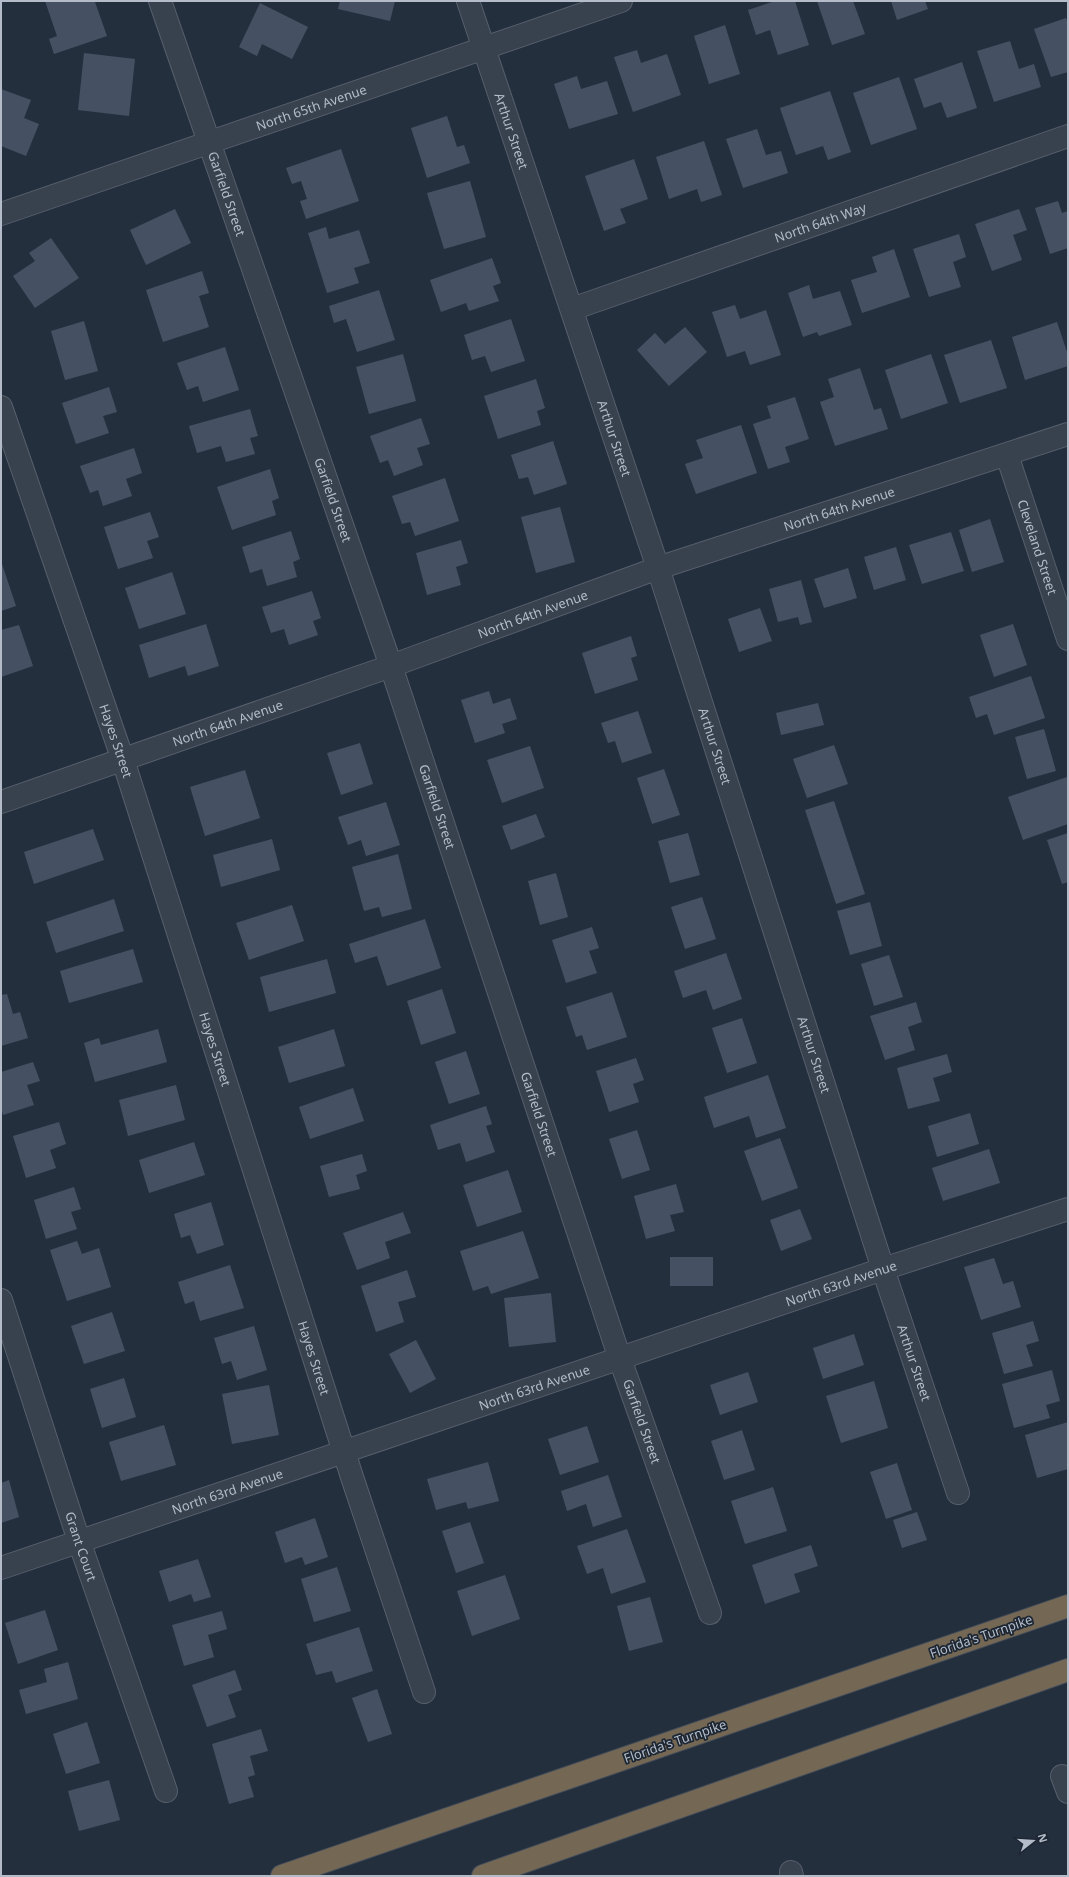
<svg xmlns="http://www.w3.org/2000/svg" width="1069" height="1877" font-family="'Noto Sans',sans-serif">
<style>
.building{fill:#455162}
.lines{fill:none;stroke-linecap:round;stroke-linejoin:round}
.minor-casing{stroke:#565f6c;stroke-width:24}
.highway-casing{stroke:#434c59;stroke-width:24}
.minor{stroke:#38414e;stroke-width:22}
.highway{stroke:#746855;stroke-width:22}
.labels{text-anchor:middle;stroke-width:3.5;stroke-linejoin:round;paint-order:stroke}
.street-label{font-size:13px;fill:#b4bcc9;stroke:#1d2633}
</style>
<rect width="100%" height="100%" fill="#242f3e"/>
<!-- building -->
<g class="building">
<polygon points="45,1 98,1 95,2 107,36 54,54 49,39 57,36"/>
<polygon points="340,1 395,1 390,21 338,9"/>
<polygon points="775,1 795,1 809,45 778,55 770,30 756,35 748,10"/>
<polygon points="817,1 853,1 865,34 832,45"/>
<polygon points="891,1 925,1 928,9 897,20"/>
<polygon points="260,3 308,27 292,59 262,44 257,56 239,47"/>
<polygon points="1066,18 1068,23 1068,72 1051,77 1034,29"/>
<polygon points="725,25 740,74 709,84 694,36"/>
<polygon points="1010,41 1019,69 1034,64 1041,87 994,102 977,51"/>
<polygon points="637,50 641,63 667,54 681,95 633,112 614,57"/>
<polygon points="84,53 135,59 129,116 78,110"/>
<polygon points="962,62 977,108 947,118 941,102 924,108 914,79"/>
<polygon points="577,76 581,89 607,81 618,114 569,129 554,84"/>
<polygon points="899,77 917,129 871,145 853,93"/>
<polygon points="1,89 31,100 24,118 39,124 26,156 1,146"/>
<polygon points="830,91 851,152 828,160 823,146 796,155 780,108"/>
<polygon points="447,116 457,147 464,145 470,163 427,178 411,128"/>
<polygon points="757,129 766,155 781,151 788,173 743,188 726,139"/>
<polygon points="704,141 722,195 701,202 697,189 669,199 656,157"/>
<polygon points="341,149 359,201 306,219 300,201 307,199 301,181 292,184 286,168"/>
<polygon points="634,159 648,199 620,209 626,223 604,231 585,176"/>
<polygon points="470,181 486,237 444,249 427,193"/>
<polygon points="1058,201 1062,213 1068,211 1068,248 1050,254 1035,208"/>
<polygon points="175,209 191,243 146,265 130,230"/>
<polygon points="1019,209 1027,230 1013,235 1022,260 992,271 975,224"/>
<polygon points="326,227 329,239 359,230 370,263 354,268 359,283 327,293 308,233"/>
<polygon points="959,234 966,257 953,262 961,287 929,297 913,249"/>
<polygon points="51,238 79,278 35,308 13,276 35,261 29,253"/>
<polygon points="894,249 910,297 862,313 851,280 877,272 872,257"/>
<polygon points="492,258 501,283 493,286 499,301 469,311 466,303 441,312 430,280"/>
<polygon points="202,271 209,293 199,296 209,327 163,342 146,290"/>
<polygon points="809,285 813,299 840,291 852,325 819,336 817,332 803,337 788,293"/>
<polygon points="379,290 395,340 357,352 346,319 334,323 329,306"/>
<polygon points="735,305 740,319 766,310 781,355 750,365 745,351 727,357 712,312"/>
<polygon points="511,319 525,361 491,372 485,356 472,360 464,335"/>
<polygon points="84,321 98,371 65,380 51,331"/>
<polygon points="1057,322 1068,355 1068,366 1025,380 1012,337"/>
<polygon points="685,327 707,352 669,386 637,350 655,333 665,344"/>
<polygon points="991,340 1007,388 960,403 944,355"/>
<polygon points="225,347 239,390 203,402 198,386 187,390 177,363"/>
<polygon points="403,354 416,401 369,414 356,367"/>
<polygon points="931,354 948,403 901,419 885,370"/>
<polygon points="860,368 874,410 881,408 888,429 835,446 820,402 834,397 828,379"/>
<polygon points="536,379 545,408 537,411 541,425 498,439 484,396"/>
<polygon points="109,387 117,412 103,416 109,433 76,444 62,403"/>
<polygon points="795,397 809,439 785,447 790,462 768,469 753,424 771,418 767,406"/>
<polygon points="250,409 258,436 250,438 255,454 226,462 221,446 197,453 189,426"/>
<polygon points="421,418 430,444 417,448 423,465 394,476 388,460 380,463 370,436"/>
<polygon points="741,425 757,473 696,494 685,464 703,458 696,440"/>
<polygon points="553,441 567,484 534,495 528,477 519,479 511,455"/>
<polygon points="134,448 142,473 126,479 132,496 103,506 98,490 90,493 80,466"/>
<polygon points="270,469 279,498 272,501 276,515 232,530 217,487"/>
<polygon points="445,478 459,521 415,536 410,522 402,524 392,496"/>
<polygon points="560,507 575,562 536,573 521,517"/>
<polygon points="150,512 159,537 147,541 153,558 118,569 104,527"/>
<polygon points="990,519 1004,562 972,572 959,530"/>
<polygon points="291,531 300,559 293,562 297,577 267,586 262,569 250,573 242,547"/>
<polygon points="951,532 964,571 922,584 909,545"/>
<polygon points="461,540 468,563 456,567 461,585 427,595 416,553"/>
<polygon points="896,547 906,580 874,590 864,557"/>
<polygon points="1,561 16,606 1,611"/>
<polygon points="848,568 857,598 824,608 814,579"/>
<polygon points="172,572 186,614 139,629 125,588"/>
<polygon points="801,580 812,622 800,625 798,617 778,622 769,589"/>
<polygon points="312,591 321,618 313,621 318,635 289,645 284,629 271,633 262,607"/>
<polygon points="760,608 772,641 739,652 728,619"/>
<polygon points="206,624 219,666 188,676 185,666 149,678 139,645"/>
<polygon points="1013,624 1027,665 994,677 980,635"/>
<polygon points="19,625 33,666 1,677 1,630"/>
<polygon points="631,636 637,656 631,658 638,680 595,694 582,653"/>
<polygon points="1031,676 1045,718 994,735 987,714 976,718 969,697"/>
<polygon points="489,691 493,704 510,698 517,719 502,724 505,733 475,743 461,700"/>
<polygon points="818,703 824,725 781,735 776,713"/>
<polygon points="638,711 652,753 622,763 615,741 608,743 601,723"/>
<polygon points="1044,729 1056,771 1027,779 1015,737"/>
<polygon points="360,743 373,784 341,795 327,753"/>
<polygon points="834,745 848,784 807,798 793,759"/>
<polygon points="530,746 544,788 502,803 487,760"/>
<polygon points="664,769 680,815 652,824 637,778"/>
<polygon points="245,770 260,818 205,836 190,787"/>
<polygon points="1067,777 1068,824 1023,840 1008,797"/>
<polygon points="834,801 865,894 836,904 805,810"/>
<polygon points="386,802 400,845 366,856 361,840 348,845 338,817"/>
<polygon points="536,814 545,837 511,850 502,826"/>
<polygon points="93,829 104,860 34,884 24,852"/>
<polygon points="688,833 700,875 670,883 658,841"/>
<polygon points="1068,833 1068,882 1062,884 1047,840"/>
<polygon points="272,839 280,870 221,887 213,855"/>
<polygon points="398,854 412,909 382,917 379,907 364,911 352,867"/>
<polygon points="556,873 568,917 540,925 528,881"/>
<polygon points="702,897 716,939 685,949 671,907"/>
<polygon points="114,899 124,931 56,953 46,922"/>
<polygon points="870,902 882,946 850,955 837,911"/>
<polygon points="292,905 304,941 249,960 236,923"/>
<polygon points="425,919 441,968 387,986 377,956 355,963 349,944"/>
<polygon points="592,927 599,948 589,951 597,973 566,983 552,940"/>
<polygon points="133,949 143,982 69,1003 60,971"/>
<polygon points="726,953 742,999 713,1010 706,990 683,998 674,971"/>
<polygon points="889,955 903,997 874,1006 861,964"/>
<polygon points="327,959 336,993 269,1012 260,977"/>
<polygon points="442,989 456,1033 421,1045 407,1001"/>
<polygon points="612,992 627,1037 587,1050 582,1035 576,1037 566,1007"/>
<polygon points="7,994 13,1014 20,1012 28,1038 1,1046 1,995"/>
<polygon points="916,1002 922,1022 908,1027 915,1050 885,1060 870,1016"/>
<polygon points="742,1018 757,1063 727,1073 712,1028"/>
<polygon points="158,1029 167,1062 95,1082 84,1043 99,1038 101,1045"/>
<polygon points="334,1029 345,1066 289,1083 278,1047"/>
<polygon points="466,1051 480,1094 449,1104 435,1062"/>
<polygon points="947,1054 952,1072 933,1078 940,1101 908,1109 897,1068"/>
<polygon points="636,1058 644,1080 633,1084 639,1102 609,1112 596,1071"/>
<polygon points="33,1062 40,1081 27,1085 34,1105 3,1115 1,1108 1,1072"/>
<polygon points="768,1075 786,1128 756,1138 749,1116 714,1128 704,1097"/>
<polygon points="176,1085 185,1120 128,1136 119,1100"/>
<polygon points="353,1088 364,1121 310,1139 299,1107"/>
<polygon points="486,1106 492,1124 486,1126 495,1152 466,1162 460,1143 438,1150 430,1125"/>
<polygon points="970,1113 979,1144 937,1157 928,1126"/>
<polygon points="59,1122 66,1144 50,1150 56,1168 26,1178 13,1136"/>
<polygon points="637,1130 650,1170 622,1179 609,1139"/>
<polygon points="780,1138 798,1188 762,1201 744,1151"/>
<polygon points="194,1142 205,1175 149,1193 139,1160"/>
<polygon points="989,1149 1000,1183 943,1201 932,1168"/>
<polygon points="362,1154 367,1171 356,1175 360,1189 329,1197 320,1166"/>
<polygon points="508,1170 522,1212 477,1227 463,1185"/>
<polygon points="676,1184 684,1212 670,1215 675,1231 646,1239 634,1196"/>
<polygon points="74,1187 81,1209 71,1212 77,1229 46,1239 34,1200"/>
<polygon points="211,1202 224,1245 197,1254 190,1235 181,1238 174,1214"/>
<polygon points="800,1209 812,1239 781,1251 770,1220"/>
<polygon points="403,1212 411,1233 385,1242 390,1258 357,1270 343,1233"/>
<polygon points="523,1231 539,1278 491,1294 488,1286 473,1291 460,1251"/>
<polygon points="77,1241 82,1254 99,1248 111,1287 67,1301 50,1250"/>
<rect x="670" y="1257" width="43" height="29"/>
<polygon points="994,1258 1003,1284 1013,1281 1021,1307 981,1320 964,1267"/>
<polygon points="230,1265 244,1308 200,1321 194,1301 185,1304 178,1282"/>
<polygon points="407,1270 416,1297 398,1302 404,1322 376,1332 361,1286"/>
<polygon points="551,1293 556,1342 509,1347 504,1298"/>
<polygon points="112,1312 125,1351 84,1364 71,1326"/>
<polygon points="1033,1321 1039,1341 1026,1345 1033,1366 1004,1374 992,1333"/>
<polygon points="254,1326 267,1370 237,1380 231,1361 222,1364 214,1338"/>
<polygon points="854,1334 864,1365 823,1379 813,1348"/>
<polygon points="416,1340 436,1379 410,1393 389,1354"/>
<polygon points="1052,1370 1060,1401 1046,1405 1050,1418 1014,1428 1002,1384"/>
<polygon points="748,1372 758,1402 720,1415 710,1385"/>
<polygon points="124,1378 136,1417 102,1428 90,1389"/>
<polygon points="874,1381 888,1428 841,1443 826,1396"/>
<polygon points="269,1385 279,1435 232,1444 222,1394"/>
<polygon points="1068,1422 1068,1469 1037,1478 1025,1435"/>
<polygon points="164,1425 176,1465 121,1481 109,1442"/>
<polygon points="587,1426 599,1462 560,1475 548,1439"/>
<polygon points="742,1430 755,1470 724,1480 711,1441"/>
<polygon points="488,1462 499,1501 468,1509 466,1502 436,1510 427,1479"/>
<polygon points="897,1463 912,1510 886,1519 870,1472"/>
<polygon points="608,1475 622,1517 593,1527 586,1504 567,1511 561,1491"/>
<polygon points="9,1480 19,1517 1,1523 1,1483"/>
<polygon points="773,1487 787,1531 745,1544 731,1501"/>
<polygon points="917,1512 927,1540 902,1548 893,1520"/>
<polygon points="315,1518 328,1557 305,1565 302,1557 285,1563 275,1532"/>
<polygon points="470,1522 484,1563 456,1573 442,1531"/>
<polygon points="627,1529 646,1582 611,1594 603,1568 587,1574 577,1546"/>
<polygon points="811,1545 818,1566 794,1574 800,1592 765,1604 752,1565"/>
<polygon points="198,1559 211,1597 194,1602 191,1594 169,1602 159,1571"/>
<polygon points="337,1567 351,1611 314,1622 301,1579"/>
<polygon points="505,1575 520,1619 472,1636 457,1591"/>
<polygon points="650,1597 663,1642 629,1651 617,1606"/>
<polygon points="45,1610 58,1650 18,1664 5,1623"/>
<polygon points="222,1611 227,1629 208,1635 214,1657 184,1666 172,1625"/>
<polygon points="359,1627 373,1671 336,1683 332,1671 316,1675 306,1644"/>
<polygon points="68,1662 78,1699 26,1714 19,1690 47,1682 44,1669"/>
<polygon points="235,1670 242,1690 228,1695 236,1717 207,1727 192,1685"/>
<polygon points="377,1689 392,1734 368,1742 352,1698"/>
<polygon points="87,1722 100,1763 66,1774 53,1734"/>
<polygon points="261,1729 268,1751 250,1756 255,1775 248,1777 254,1797 229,1804 212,1744"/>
<polygon points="109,1780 120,1820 79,1831 68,1791"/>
</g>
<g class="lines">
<defs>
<g id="minor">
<path id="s1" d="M160,1L391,666L620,1359L710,1613"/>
<path id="s2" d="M468,1L658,568L883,1269L958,1493"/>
<path id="s3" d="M1,214L621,1"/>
<path id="s4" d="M572,309L1068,136"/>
<path id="s5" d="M1,407L123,760L352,1477L424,1692"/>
<path id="s6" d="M1007,455L1068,639"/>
<path id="s7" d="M1,802L391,666L658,568L1068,434"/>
<path id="s8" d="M1,1300L79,1541L166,1791"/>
<path id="s9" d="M1,1568L883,1269L1068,1209"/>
<polyline points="1062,1776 1068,1792"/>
<polyline points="791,1872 792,1876"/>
</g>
<g id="highway">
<polyline points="282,1876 1068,1606"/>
<polyline points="483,1876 1068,1670"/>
</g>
</defs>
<!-- minor casing -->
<use href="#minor" class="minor-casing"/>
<!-- highway casing -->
<use href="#highway" class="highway-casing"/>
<!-- minor -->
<use href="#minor" class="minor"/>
<!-- highway -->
<use href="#highway" class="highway"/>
</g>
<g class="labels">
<!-- street labels -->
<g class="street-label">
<text dy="5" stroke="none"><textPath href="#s3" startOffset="328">North 65th Avenue</textPath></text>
<text dy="5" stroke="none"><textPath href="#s2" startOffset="137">Arthur Street</textPath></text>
<text dy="5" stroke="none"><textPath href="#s1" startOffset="204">Garfield Street</textPath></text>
<text dy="5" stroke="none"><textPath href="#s4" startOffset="263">North 64th Way</textPath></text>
<text dy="5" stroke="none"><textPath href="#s2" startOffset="461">Arthur Street</textPath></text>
<text dy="5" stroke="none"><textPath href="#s1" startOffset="528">Garfield Street</textPath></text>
<text dy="5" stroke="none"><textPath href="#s7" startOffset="888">North 64th Avenue</textPath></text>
<text dy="5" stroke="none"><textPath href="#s6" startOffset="97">Cleveland Street</textPath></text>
<text dy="5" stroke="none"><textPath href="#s7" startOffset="564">North 64th Avenue</textPath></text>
<text dy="5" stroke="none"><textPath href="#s7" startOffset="240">North 64th Avenue</textPath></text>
<text dy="5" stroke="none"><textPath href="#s5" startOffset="353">Hayes Street</textPath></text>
<text dy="5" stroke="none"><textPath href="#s2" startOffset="785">Arthur Street</textPath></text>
<text dy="5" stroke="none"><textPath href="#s1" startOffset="852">Garfield Street</textPath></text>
<text dy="5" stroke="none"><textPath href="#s5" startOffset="677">Hayes Street</textPath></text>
<text dy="5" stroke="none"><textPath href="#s2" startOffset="1109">Arthur Street</textPath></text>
<text dy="5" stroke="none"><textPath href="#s1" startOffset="1176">Garfield Street</textPath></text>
<text dy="5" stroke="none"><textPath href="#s9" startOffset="887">North 63rd Avenue</textPath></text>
<text dy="5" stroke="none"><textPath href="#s5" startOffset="1001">Hayes Street</textPath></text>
<text dy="5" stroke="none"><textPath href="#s2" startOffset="1433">Arthur Street</textPath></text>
<text dy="5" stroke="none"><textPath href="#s9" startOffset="563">North 63rd Avenue</textPath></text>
<text dy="5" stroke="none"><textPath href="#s1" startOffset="1500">Garfield Street</textPath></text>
<text dy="5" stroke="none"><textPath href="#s9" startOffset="239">North 63rd Avenue</textPath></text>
<text dy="5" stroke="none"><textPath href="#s8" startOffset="259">Grant Court</textPath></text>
<text transform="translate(981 1636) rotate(-19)" y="5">Florida's Turnpike</text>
<text transform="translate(675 1741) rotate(-19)" y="5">Florida's Turnpike</text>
</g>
</g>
<!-- border -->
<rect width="1069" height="1877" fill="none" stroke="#b4bcc9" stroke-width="4"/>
<!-- north arrow -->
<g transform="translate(1033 1841) rotate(73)" stroke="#1d2633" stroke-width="3" paint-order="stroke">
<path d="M0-3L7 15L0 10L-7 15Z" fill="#b4bcc9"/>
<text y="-6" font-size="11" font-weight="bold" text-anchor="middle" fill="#b4bcc9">N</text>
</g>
</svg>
